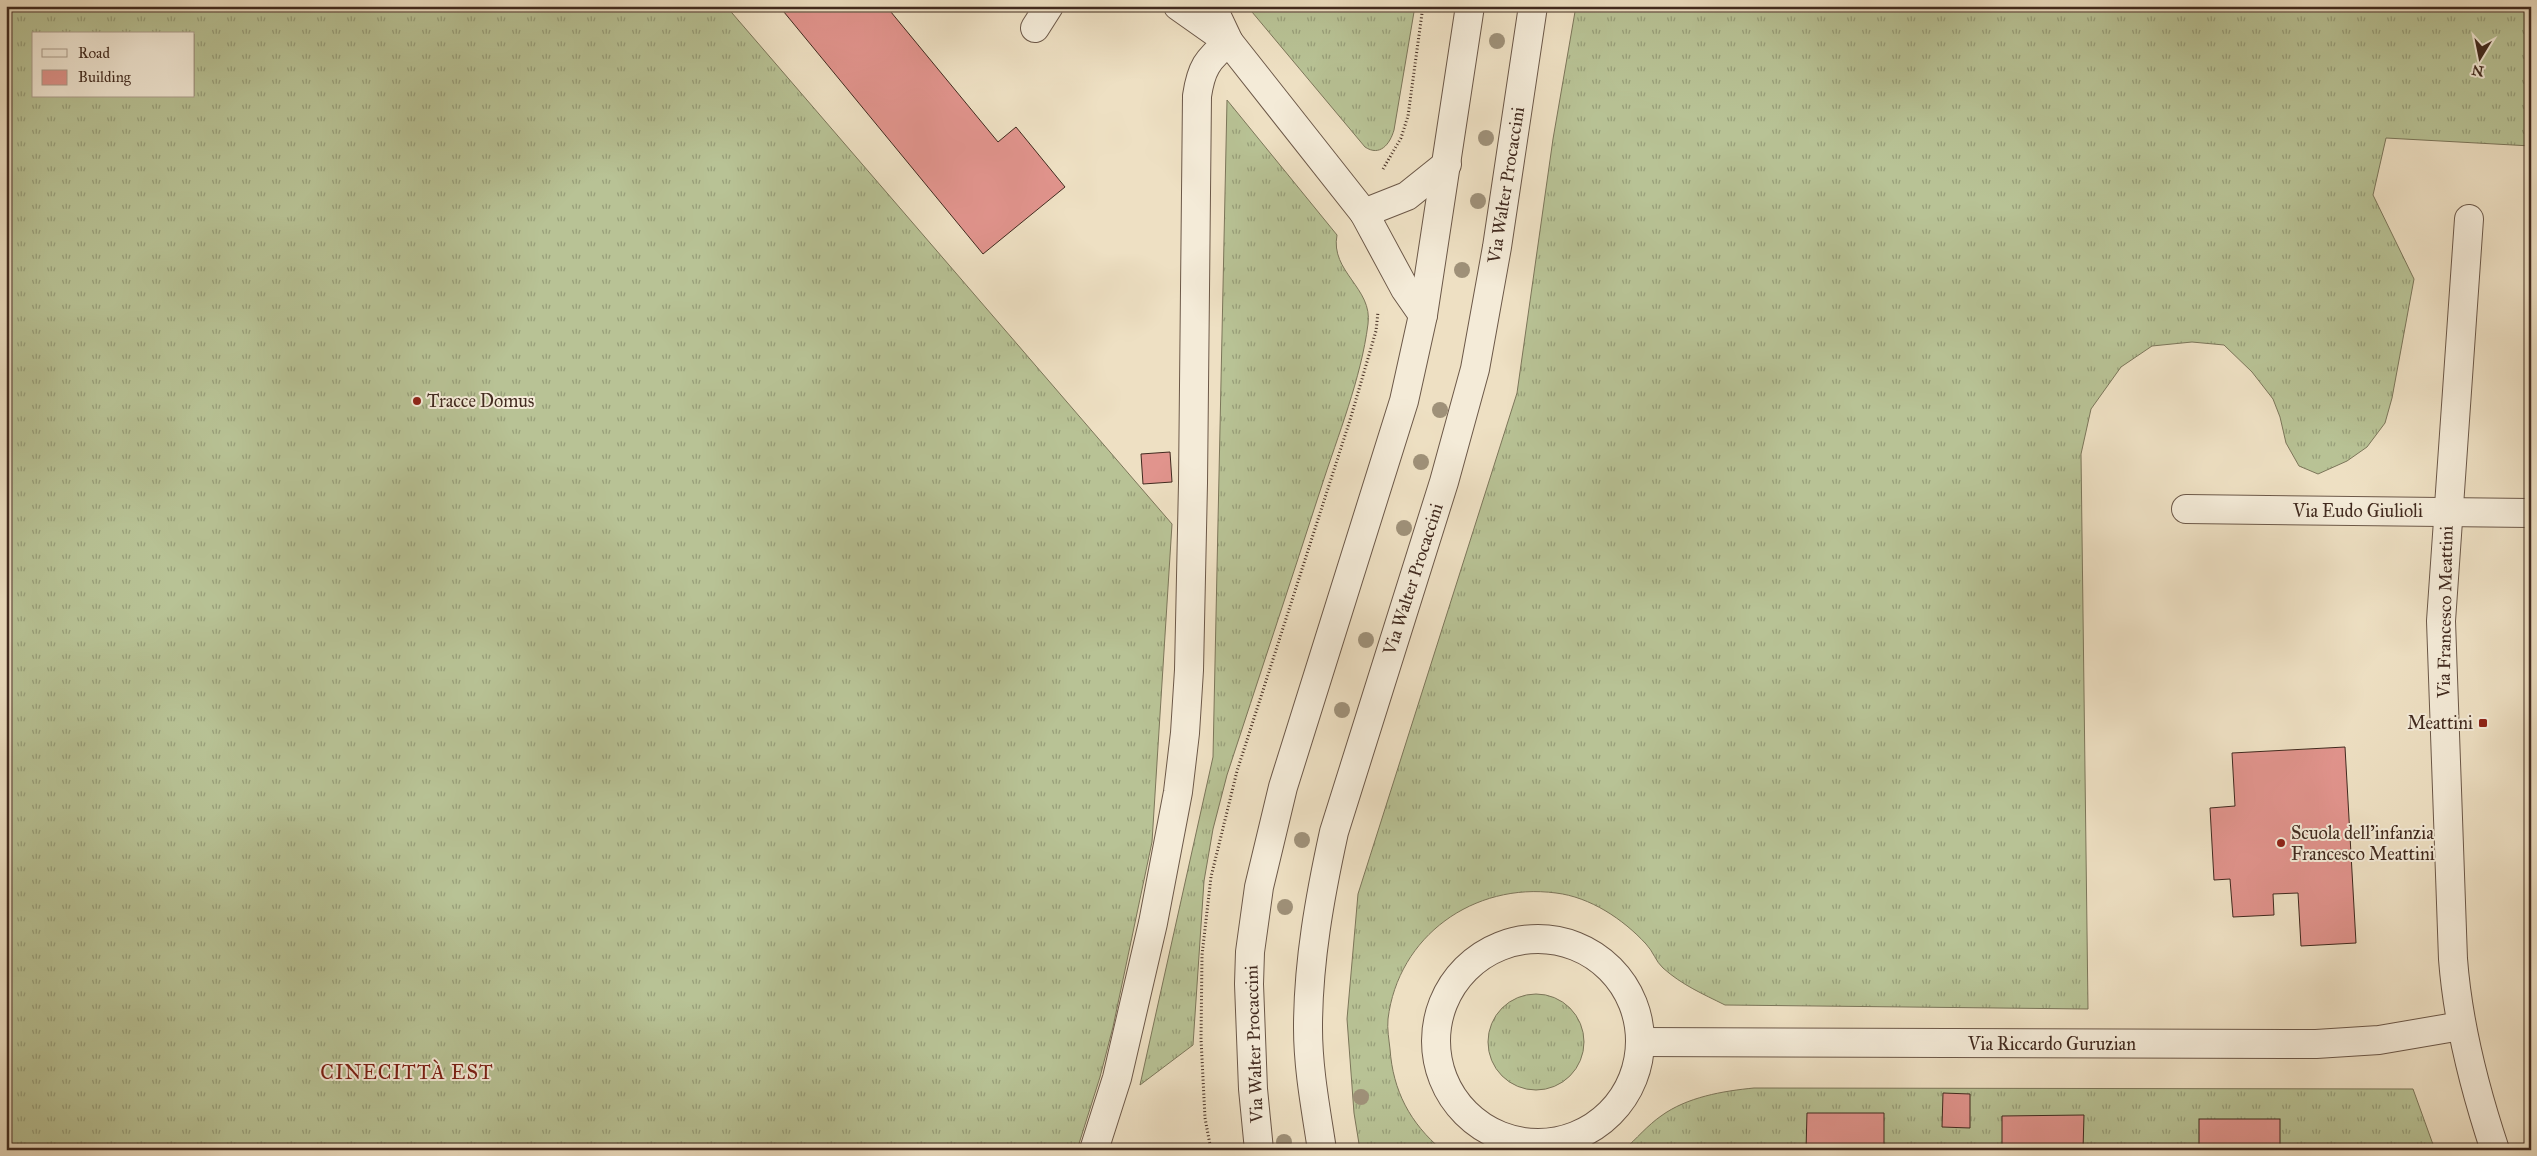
<svg xmlns="http://www.w3.org/2000/svg" width="2537" height="1156" font-family="'IM FELL Great Primer',serif">
<style>
.grass{fill:url(#grass-tufts);stroke:#7c765a;fill-rule:evenodd}
.building{fill:#e1948d;stroke:#412a1f}
.lines{fill:none;stroke-linecap:round;stroke-linejoin:round}
.minor-casing{stroke:#6c5848;stroke-width:30}
.path{stroke:#412a1f;stroke-width:3;stroke-dasharray:1 2.5;stroke-linecap:butt}
.minor{stroke:#f4ebd8;stroke-width:28}
.tree{fill:#9f9179}
.poi-dot{fill:#8f2418;stroke:#f4ebd8;stroke-width:2}
.labels{text-anchor:middle;stroke-width:4;stroke-linejoin:round;paint-order:stroke}
.street-label{font-size:18px;fill:#412a1f;stroke:#f4ebd8}
.poi-label{font-size:18px;fill:#412a1f;stroke:#f4ebd8;text-anchor:start}
.quarter-label{font-size:20px;letter-spacing:1px;fill:#7a1f14;stroke:#f4ebd8}
</style>
<defs>
<pattern id="grass-tufts" width="24" height="20" patternUnits="userSpaceOnUse" patternTransform="scale(1.25)"><rect width="24" height="20" fill="#b8c295"/><path d="M3 7l-1-3M5 7V3M7 7l1-3M15 17l-1-3M17 17v-4M19 17l1-3" fill="none" stroke="#979e79"/></pattern>
</defs>
<rect width="100%" height="100%" fill="#eee0c3"/>
<filter id="stains"><feTurbulence type="fractalNoise" baseFrequency=".004" numOctaves="4"/><feColorMatrix values="0 0 0 0 .2 0 0 0 0 .09 0 0 0 0 .02 0 0 0 .5 -.17"/></filter>
<radialGradient id="worn" r=".72"><stop offset=".6" stop-color="#630" stop-opacity="0"/><stop offset="1" stop-color="#630" stop-opacity=".3"/></radialGradient>
<!-- grass -->
<g class="grass">
<path d="M6,6H726L1172,524L1152,842L1113,1027L1100,1077L1077,1150H6ZM34,34H194V96H34Z"/>
<path d="M1247,6H1415L1394,130C1390,144 1380,157 1365,147Z"/>
<path d="M1576,6H2531V146L2386,138L2373,195L2414,279L2392,398L2385,423L2367,447L2347,461L2318,474L2299,466L2286,443L2280,417L2273,399L2252,372L2224,345L2192,342L2152,346L2121,367L2091,409L2081,454L2088,1009L1725,1005C1703,994 1682,985 1663,968C1656,962 1653,951 1646,944C1623,919 1590,897 1556,893C1474,882 1398,936 1388,1019C1387,1029 1389,1040 1390,1049C1393,1091 1410,1123 1442,1150H1360L1354,1113L1347,1019L1358,894L1517,393L1553,139Z"/>
<path d="M1227,100L1337,235C1330,272 1373,288 1368,324C1361,379 1338,435 1321,488C1290,584 1258,680 1227,775L1213,829L1204,881L1193,1045L1140,1085L1213,757Z"/>
<circle cx="1536" cy="1042" r="48"/>
<path d="M1754,1088L2413,1089L2435,1150H1624C1636,1139 1648,1125 1661,1116C1687,1097 1723,1091 1754,1088Z"/>
</g>
<!-- building -->
<g class="building">
<polygon points="779,6 886,6 998,142 1016,127 1065,187 983,254"/>
<polygon points="1170,452 1172,482 1143,484 1141,454"/>
<polygon points="2345,747 2356,943 2301,946 2298,893 2273,894 2274,915 2233,917 2230,879 2214,880 2210,808 2235,806 2232,753"/>
<polygon points="2530,903 2531,903 2531,980 2527,980"/>
<polygon points="2531,994 2531,1118 2527,1117 2528,995"/>
<polygon points="1943,1093 1970,1094 1970,1128 1942,1127"/>
<polygon points="1807,1113 1884,1113 1884,1150 1806,1150"/>
<polygon points="2084,1115 2083,1150 2002,1150 2002,1116"/>
<rect x="2199" y="1119" width="81" height="31"/>
</g>
<g class="lines">
<defs>
<g id="minor">
<polyline points="1178,6 1229,42 1212,6"/>
<polyline points="1035,28 1049,6"/>
<path d="M2469,219L2441,621L2453,959C2458,1025 2474,1087 2495,1150"/>
<polyline points="1423,315 1405,289 1364,213 1407,196 1447,164"/>
<polyline points="2186,509 2531,513"/>
<circle cx="1538" cy="1041" r="102"/>
<polyline points="1641,1042 2316,1044 2379,1040 2461,1026"/>
<path d="M1094,1150L1117,1078L1153,923L1178,792L1185,733L1189,670L1193,483L1197,96C1201,69 1207,59 1229,42L1364,213"/>
<polyline points="1259,1150 1253,1089 1249,984 1250,952 1259,887 1283,787 1404,401 1423,315 1470,6"/>
<path d="M1322,1150C1316,1110 1308,1069 1308,1028C1308,962 1320,896 1334,832L1444,482L1475,369L1497,247L1533,6"/>
</g>
</defs>
<!-- minor casing -->
<use href="#minor" class="minor-casing"/>
<!-- path -->
<g class="path">
<polyline points="1383,169 1401,138 1408,116 1423,6"/>
<polyline points="1211,1150 1205,1118 1201,1039 1202,955 1211,877 1237,771 1350,420 1376,331 1378,312"/>
</g>
<!-- minor -->
<use href="#minor" class="minor"/>
</g>
<!-- trees -->
<g class="tree">
<circle cx="1497" cy="41" r="8"/>
<circle cx="1486" cy="138" r="8"/>
<circle cx="1478" cy="201" r="8"/>
<circle cx="1462" cy="270" r="8"/>
<circle cx="1440" cy="410" r="8"/>
<circle cx="1421" cy="462" r="8"/>
<circle cx="1404" cy="528" r="8"/>
<circle cx="1366" cy="640" r="8"/>
<circle cx="1342" cy="710" r="8"/>
<circle cx="1302" cy="840" r="8"/>
<circle cx="1285" cy="907" r="8"/>
<circle cx="1361" cy="1097" r="8"/>
<circle cx="1284" cy="1142" r="8"/>
</g>
<!-- markers -->
<g class="poi-dot">
<circle cx="417" cy="401" r="5"/>
<rect x="2478" y="718" width="10" height="10" rx="2.5"/>
<circle cx="2281" cy="843" r="5"/>
</g>
<g class="labels">
<!-- street labels -->
<g class="street-label">
<text transform="translate(1506 185) rotate(-81)" y="6">Via Walter Procaccini</text>
<text x="2358" y="517">Via Eudo Giulioli</text>
<text transform="translate(1413 579) rotate(-72)" y="6">Via Walter Procaccini</text>
<text transform="translate(2445 612) rotate(-89)" y="6">Via Francesco Meattini</text>
<text transform="translate(1254 1044) rotate(-92)" y="6">Via Walter Procaccini</text>
<text x="2052" y="1050">Via Riccardo Guruzian</text>
</g>
<!-- poi labels -->
<g class="poi-label">
<text x="427" y="407">Tracce Domus</text>
<text x="2473" y="729" text-anchor="end">Meattini</text>
<text x="2291" y="839">Scuola dell'infanzia<tspan x="2291" dy="21">Francesco Meattini</tspan></text>
</g>
<!-- quarter labels -->
<g class="quarter-label">
<text x="407" y="1079">CINECITTÀ EST</text>
</g>
</g>
<!-- margin -->
<rect width="2537" height="1156" fill="none" stroke="#eee0c3" stroke-width="25"/>
<rect x="8" y="8" width="2522" height="1141" fill="none" stroke="#412a1f" stroke-width="2.5"/>
<rect x="12" y="12" width="2512" height="1131" fill="none" stroke="#412a1f"/>
<!-- legend -->
<rect x="32" y="32" width="162" height="65" fill="#f4ebd8" stroke="#ac9e8e"/>
<rect x="42" y="49" width="25" height="8" fill="#f4ebd8" stroke="#ac9e8e"/>
<text x="78" y="58" font-size="15" fill="#412a1f">Road</text>
<rect x="42" y="70" width="25" height="15" fill="#e1948d" stroke="#ac9e8e"/>
<text x="78" y="82" font-size="15" fill="#412a1f">Building</text>
<!-- north arrow -->
<g transform="translate(2480 58) rotate(190)" stroke="#f4ebd8" stroke-width="4" paint-order="stroke">
<path d="M0-4L9 19L0 12L-9 19Z" fill="#412a1f"/>
<text y="-8" font-size="14" font-weight="bold" text-anchor="middle" fill="#412a1f">N</text>
</g>
<rect width="100%" height="100%" filter="url(#stains)"/>
<rect width="100%" height="100%" fill="url(#worn)"/>
</svg>
